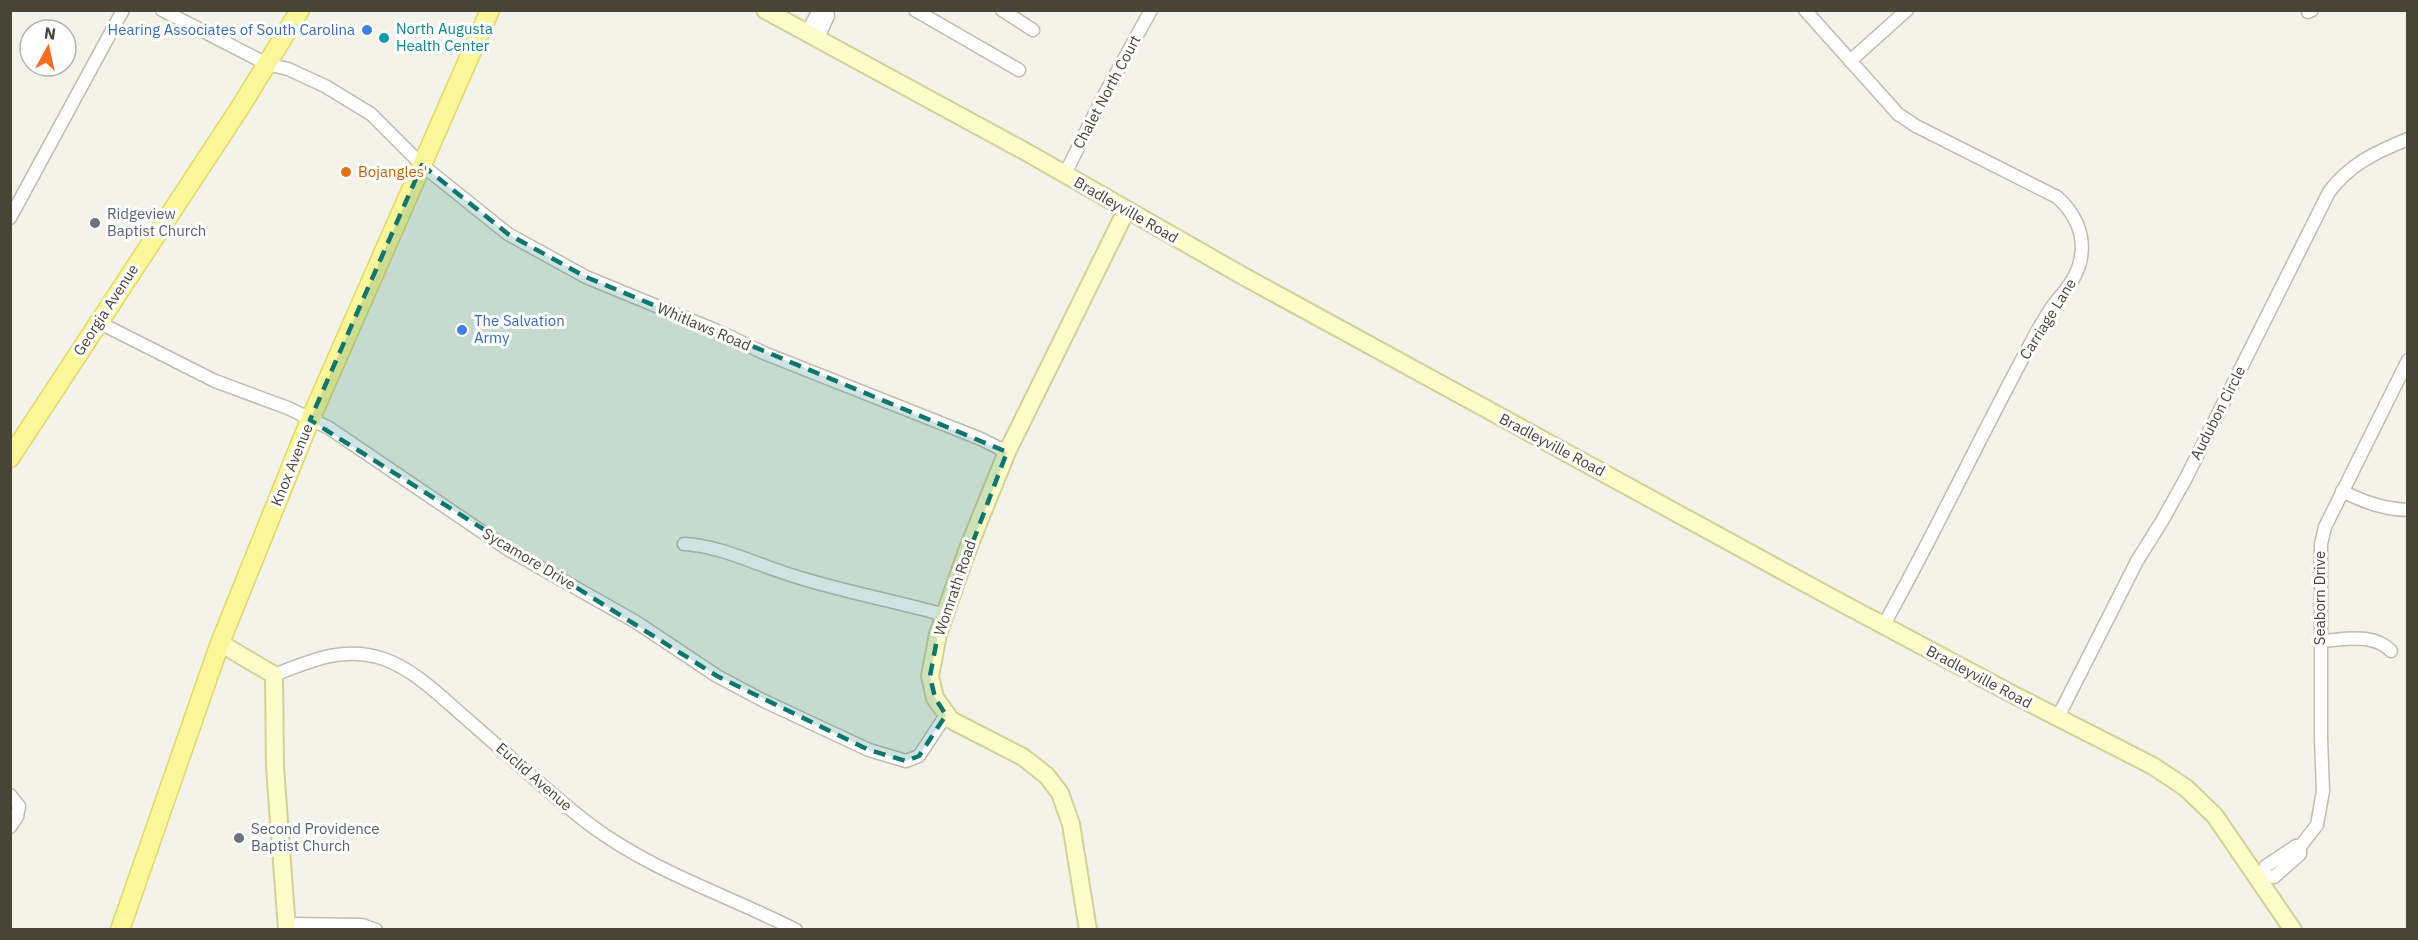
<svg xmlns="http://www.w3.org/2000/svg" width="2418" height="940" font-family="'IBM Plex Sans',sans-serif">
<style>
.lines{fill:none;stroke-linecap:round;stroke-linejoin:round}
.street-casing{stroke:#c0bdac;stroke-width:15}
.secondary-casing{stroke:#d3d199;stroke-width:20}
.primary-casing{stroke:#e2d969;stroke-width:21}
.street{stroke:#fff;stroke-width:12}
.secondary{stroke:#fefdca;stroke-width:16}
.primary{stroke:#fcf69a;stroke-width:18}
.marked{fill:#0f766e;fill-opacity:0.2;stroke:#0f766e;stroke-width:4.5;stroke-dasharray:12 8;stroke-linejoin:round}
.shop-dot{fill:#3f7fe0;stroke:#fff;stroke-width:2}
.culture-dot{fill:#0f9aa8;stroke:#fff;stroke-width:2}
.food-dot{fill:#e8710a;stroke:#fff;stroke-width:2}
.worship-dot{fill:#6b7280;stroke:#fff;stroke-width:2}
.labels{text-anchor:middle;stroke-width:6;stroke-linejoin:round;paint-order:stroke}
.culture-label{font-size:15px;fill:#0d838f;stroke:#fff;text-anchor:start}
.shop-label{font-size:15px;fill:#366cbe;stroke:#fff;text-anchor:end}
.street-label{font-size:15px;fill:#484537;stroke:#fff}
.food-label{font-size:15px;fill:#c56008;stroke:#fff;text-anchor:start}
.worship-label{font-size:15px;fill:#5b616d;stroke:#fff;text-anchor:start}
</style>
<rect width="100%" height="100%" fill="#f4f3e9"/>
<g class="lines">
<defs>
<g id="street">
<polyline points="162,10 267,64 288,69 325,86 371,114 422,165 508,234 586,277 722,333 764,353 981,439 1007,452"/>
<polyline points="915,10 1019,70"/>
<polyline points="1002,10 1033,30"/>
<path d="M1805,10L1898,114L1916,126L2057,197C2074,212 2085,233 2081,257C2078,278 2064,291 2052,307C2045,317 2039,328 2033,339C1981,434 1936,532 1883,626"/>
<polyline points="2308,12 2312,10"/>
<polyline points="806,34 819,10"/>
<polyline points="817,40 828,16 827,10"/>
<polyline points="1850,61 1907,10"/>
<polyline points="1065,174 1101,101 1151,10"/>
<polyline points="10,218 123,10"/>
<polyline points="98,322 215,381 288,408 329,428 509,550 636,622 717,676 764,701 869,750 906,761 919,756 946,715"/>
<path d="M2342,491C2364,502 2383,509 2408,510"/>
<path d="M684,544C722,546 757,565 794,576C844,592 895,601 945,615"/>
<path d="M2320,641C2343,640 2374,632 2391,651"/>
<path d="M274,675C310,661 344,645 384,659C414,670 438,694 461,714C504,751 545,790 589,824C651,871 727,895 796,930"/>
<path d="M2058,717L2137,561L2162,521L2186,478L2329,192C2350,164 2376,152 2408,139"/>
<polyline points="10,795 19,806 17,817 10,827"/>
<polygon points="2296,846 2300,849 2300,854 2274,877 2266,876 2264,871 2266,866"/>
<polyline points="2299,848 2317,825 2323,791 2321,738 2321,544 2325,527 2408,360"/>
<polyline points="287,924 362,925 376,930"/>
</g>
<g id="secondary">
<polyline points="765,10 1028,153 1243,276 1823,593 2014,695 2153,766 2186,788 2215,816 2293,930"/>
<polyline points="220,643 274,675 275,767 287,930"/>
<polyline points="1088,930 1071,824 1060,793 1047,776 1023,757 951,720 935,698 930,676 938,634 967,551 1007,452 1126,211"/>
</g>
<g id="primary">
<polyline points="10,458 241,106 300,10"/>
<polyline points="120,930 220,643 310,420 490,10"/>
</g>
</defs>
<!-- street casing -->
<use href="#street" class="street-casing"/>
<!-- secondary casing -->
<use href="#secondary" class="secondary-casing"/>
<!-- primary casing -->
<use href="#primary" class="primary-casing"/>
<!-- street -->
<use href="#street" class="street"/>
<!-- secondary -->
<use href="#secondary" class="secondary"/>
<!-- primary -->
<use href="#primary" class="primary"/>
</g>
<!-- marked area -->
<path class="marked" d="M422,165L508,234L586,277L1007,452L938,634L930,676L935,698L946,715L919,756L906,761L869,750L717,676L310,420Z"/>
<!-- markers -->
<g class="shop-dot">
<circle cx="367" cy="30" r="6"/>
<circle cx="462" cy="330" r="6"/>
</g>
<circle class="culture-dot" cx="384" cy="38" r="6"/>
<circle class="food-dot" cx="346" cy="172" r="6"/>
<g class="worship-dot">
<circle cx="95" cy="223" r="6"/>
<circle cx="239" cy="838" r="6"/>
</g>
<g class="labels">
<!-- culture labels -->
<g class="culture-label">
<text x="396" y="34">North Augusta<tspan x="396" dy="17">Health Center</tspan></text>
</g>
<!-- shop labels -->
<g class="shop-label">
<text x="355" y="35">Hearing Associates of South Carolina</text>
<text x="474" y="326" text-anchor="start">The Salvation<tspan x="474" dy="17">Army</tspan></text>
</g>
<!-- street labels -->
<g class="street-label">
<text transform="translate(1107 92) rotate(-62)" y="5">Chalet North Court</text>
<text transform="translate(1126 210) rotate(30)" y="5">Bradleyville Road</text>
<text transform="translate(106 310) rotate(-57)" y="5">Georgia Avenue</text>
<text transform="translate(2048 319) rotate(-58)" y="5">Carriage Lane</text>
<text transform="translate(704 327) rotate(23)" y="5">Whitlaws Road</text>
<text transform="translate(2218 413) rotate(-63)" y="5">Audubon Circle</text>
<text transform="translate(1552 445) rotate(28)" y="5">Bradleyville Road</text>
<text transform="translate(292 465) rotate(-68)" y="5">Knox Avenue</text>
<text transform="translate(529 559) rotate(31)" y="5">Sycamore Drive</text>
<text transform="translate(955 588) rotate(-71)" y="5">Womrath Road</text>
<text transform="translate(2320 598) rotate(-90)" y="5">Seaborn Drive</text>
<text transform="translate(1979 677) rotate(28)" y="5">Bradleyville Road</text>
<text transform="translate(534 777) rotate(41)" y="5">Euclid Avenue</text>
</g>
<!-- food labels -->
<g class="food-label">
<text x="358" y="177">Bojangles'</text>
</g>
<!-- worship labels -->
<g class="worship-label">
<text x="107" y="219">Ridgeview<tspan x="107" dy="17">Baptist Church</tspan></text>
<text x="251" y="834">Second Providence<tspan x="251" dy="17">Baptist Church</tspan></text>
</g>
</g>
<!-- border -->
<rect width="2418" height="940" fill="none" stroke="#484537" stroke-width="24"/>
<!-- north arrow -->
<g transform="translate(48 48) rotate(8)"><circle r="28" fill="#ffffff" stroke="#b6b5af" stroke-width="1.5"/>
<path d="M0-4.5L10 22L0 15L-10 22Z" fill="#f66f1f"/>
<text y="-9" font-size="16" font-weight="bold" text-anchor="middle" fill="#484537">N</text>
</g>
</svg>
